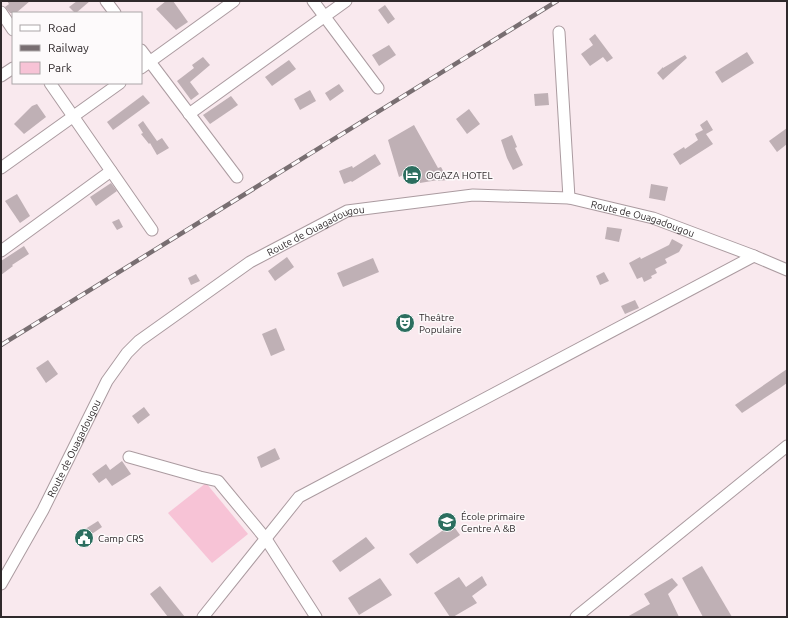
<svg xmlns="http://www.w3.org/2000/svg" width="788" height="618" font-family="Ubuntu,sans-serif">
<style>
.green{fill:#f7c3d6}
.building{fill:#bfb0b5}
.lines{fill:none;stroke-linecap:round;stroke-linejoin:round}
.minor-casing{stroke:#ab9ba0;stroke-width:13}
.minor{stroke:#fff;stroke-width:11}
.rail-casing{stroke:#786e71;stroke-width:4.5}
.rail{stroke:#fdfafb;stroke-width:3;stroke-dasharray:9;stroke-linecap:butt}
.labels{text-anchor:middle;stroke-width:3;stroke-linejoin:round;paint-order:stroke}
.poi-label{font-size:10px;fill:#2f292b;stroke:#fdfafb;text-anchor:start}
.street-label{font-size:10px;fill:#2f292b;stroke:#fdfafb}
</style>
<rect width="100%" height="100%" fill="#f9e9ee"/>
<!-- green -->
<polygon class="green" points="206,483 248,534 212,563 168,513"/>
<!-- building -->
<g class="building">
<polygon points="7,1 30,1 16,13 10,13 5,7 9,4"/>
<polygon points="77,1 90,1 76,13 75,13 69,7"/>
<polygon points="166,1 173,1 188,22 176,30 156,9"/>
<polygon points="385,5 395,19 388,24 378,10"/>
<polygon points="595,34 613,58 607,62 603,57 590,66 581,54 593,45 589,39"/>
<polygon points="389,45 396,55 379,66 372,55"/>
<polygon points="747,52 754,63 722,83 715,72"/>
<polygon points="685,55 687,58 663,80 657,73 663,67 663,68"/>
<polygon points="203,57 210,65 190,82 199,94 191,100 177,81 194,68 192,65"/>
<polygon points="289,60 296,69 272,86 265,77"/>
<polygon points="339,84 344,91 330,101 325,93"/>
<polygon points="310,90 316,101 300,110 294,99"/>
<polygon points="548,93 549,105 535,106 534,94"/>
<polygon points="143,95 150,103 113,130 107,122"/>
<polygon points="231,96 238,105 210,124 203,115"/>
<polygon points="37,104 46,117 24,134 14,124 32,106"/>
<polygon points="469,109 480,124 467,134 456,119"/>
<polygon points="707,120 713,130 706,134 713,144 680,165 673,154 684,147 685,149 698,140 695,134 703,130 700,125"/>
<polygon points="143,121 157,141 162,138 169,148 157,155 150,143 149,144 141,134 143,133 138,125"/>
<polygon points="414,125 438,168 441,167 448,180 438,181 438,180 420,183 417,168 399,177 388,140"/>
<polygon points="787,128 787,144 777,152 769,141"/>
<polygon points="512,135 517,147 515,148 523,165 513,170 507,158 501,140"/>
<polygon points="375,154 381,164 352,182 351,181 344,184 339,171 352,166 353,168"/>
<polygon points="111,183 117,191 96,206 90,197"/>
<polygon points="651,184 668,187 665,201 649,198"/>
<polygon points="17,194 30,216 20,223 5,201"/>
<polygon points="119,219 123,227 117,230 112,222"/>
<polygon points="607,227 622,229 619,242 605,239"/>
<polygon points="672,239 683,245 679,252 665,259 667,263 655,269 657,273 651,276 652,278 644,282 642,277 637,279 629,263 640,257 641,259 669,245"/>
<polygon points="24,246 29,254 12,265 13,266 1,275 1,261"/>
<polygon points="287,257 294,267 275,281 268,271"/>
<polygon points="373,258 379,272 343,287 337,273"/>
<polygon points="604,272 609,281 600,285 596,276"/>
<polygon points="196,274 200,281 191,285 188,278"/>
<polygon points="635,300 639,308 625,314 621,306"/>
<polygon points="276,328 285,350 271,356 262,334"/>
<polygon points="48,360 58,374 46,383 36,368"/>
<polygon points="787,369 787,383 780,388 742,413 735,405"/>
<polygon points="144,407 150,415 138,424 132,416"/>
<polygon points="275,448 280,459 261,468 257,457"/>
<polygon points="122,461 131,474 112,486 106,478 99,483 92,474 106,464 110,470"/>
<polygon points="98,521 102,527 86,538 82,531"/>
<polygon points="452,524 460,535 417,564 409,554"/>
<polygon points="366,537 375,548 340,572 332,561"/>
<polygon points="702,566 732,617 703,617 682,578"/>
<polygon points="482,576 487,585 472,596 477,603 453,617 450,617 434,593 459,577 466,587"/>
<polygon points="380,578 392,595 359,615 348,598"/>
<polygon points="672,578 678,585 668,594 679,617 627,617 650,604 644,594"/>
<polygon points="160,586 185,617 168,617 150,594"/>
</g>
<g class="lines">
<defs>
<g id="minor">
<polyline points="106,1 115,13"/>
<polyline points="313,1 378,88"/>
<polyline points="1,12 13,30"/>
<polyline points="559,32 569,198"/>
<polyline points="141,50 237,177"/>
<polyline points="141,68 234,1"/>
<polyline points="1,76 13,68"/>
<polyline points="50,83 152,230"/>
<polyline points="189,114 346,1"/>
<polyline points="1,168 120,83"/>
<polyline points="1,251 111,171"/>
<polyline points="129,457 200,477 218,481 266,539 316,617"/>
<path id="s1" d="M1,584L43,510L107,381L127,353L139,341L250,262L347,211L473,195L569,198L653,218L754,256L787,270"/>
<polyline points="203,617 299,497 754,256"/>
<polyline points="576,617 787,446"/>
</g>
</defs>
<!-- minor casing -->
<use href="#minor" class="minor-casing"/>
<!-- minor -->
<use href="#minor" class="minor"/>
<defs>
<polyline id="rail" points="1,345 557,1"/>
</defs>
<!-- rail casing -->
<use href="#rail" class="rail-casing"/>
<!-- rail -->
<use href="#rail" class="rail"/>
</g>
<!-- icons -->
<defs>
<symbol id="hotel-disc" viewBox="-11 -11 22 22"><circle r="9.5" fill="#2c6e5f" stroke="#fdfafb"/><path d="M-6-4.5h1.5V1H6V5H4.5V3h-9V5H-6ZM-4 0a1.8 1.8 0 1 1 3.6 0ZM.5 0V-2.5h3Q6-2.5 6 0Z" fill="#fff"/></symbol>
<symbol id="theatre-disc" viewBox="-11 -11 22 22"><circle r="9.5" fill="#2c6e5f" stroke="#fdfafb"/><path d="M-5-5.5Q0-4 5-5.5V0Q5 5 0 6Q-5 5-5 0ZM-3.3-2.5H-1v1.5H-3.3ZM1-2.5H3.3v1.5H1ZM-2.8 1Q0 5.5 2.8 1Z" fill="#fff"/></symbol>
<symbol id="school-disc" viewBox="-11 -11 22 22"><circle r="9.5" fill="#2c6e5f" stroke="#fdfafb"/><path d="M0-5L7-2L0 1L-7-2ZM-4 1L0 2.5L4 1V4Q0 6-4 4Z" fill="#fff"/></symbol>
<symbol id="civic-disc" viewBox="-11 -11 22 22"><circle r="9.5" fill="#2c6e5f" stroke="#fdfafb"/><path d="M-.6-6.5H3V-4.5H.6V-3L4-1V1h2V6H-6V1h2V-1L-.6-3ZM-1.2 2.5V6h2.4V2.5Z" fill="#fff"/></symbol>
</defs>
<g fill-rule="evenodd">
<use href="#hotel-disc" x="401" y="164" width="22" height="22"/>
<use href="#theatre-disc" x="394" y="312" width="22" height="22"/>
<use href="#school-disc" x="436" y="511" width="22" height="22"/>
<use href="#civic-disc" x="73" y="527" width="22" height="22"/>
</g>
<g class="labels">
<!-- poi labels -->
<g class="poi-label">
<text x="426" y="179">OGAZA HOTEL</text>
<text x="419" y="321">Theâtre<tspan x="419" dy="12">Populaire</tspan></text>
<text x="461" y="520">École primaire<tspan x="461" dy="12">Centre A &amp;B</tspan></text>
<text x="98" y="542">Camp CRS</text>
</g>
<!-- street labels -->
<g class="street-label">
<text dy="4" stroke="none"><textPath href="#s1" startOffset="826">Route de Ouagadougou</textPath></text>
<text dy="4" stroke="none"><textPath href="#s1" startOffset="490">Route de Ouagadougou</textPath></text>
<text dy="4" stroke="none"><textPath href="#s1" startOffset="154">Route de Ouagadougou</textPath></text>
</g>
</g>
<!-- border -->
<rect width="788" height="618" fill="none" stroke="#2f292b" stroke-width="4"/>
<!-- legend -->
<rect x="12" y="12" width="130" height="72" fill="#fdfafb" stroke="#aba6a8"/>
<rect x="20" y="25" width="20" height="6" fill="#ffffff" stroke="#aba6a8"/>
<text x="48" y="32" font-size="12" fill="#2f292b">Road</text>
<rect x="20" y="45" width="20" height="6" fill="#786e71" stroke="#aba6a8"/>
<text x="48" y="52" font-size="12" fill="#2f292b">Railway</text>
<rect x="20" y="62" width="20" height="12" fill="#f7c3d6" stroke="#aba6a8"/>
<text x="48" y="72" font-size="12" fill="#2f292b">Park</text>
</svg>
